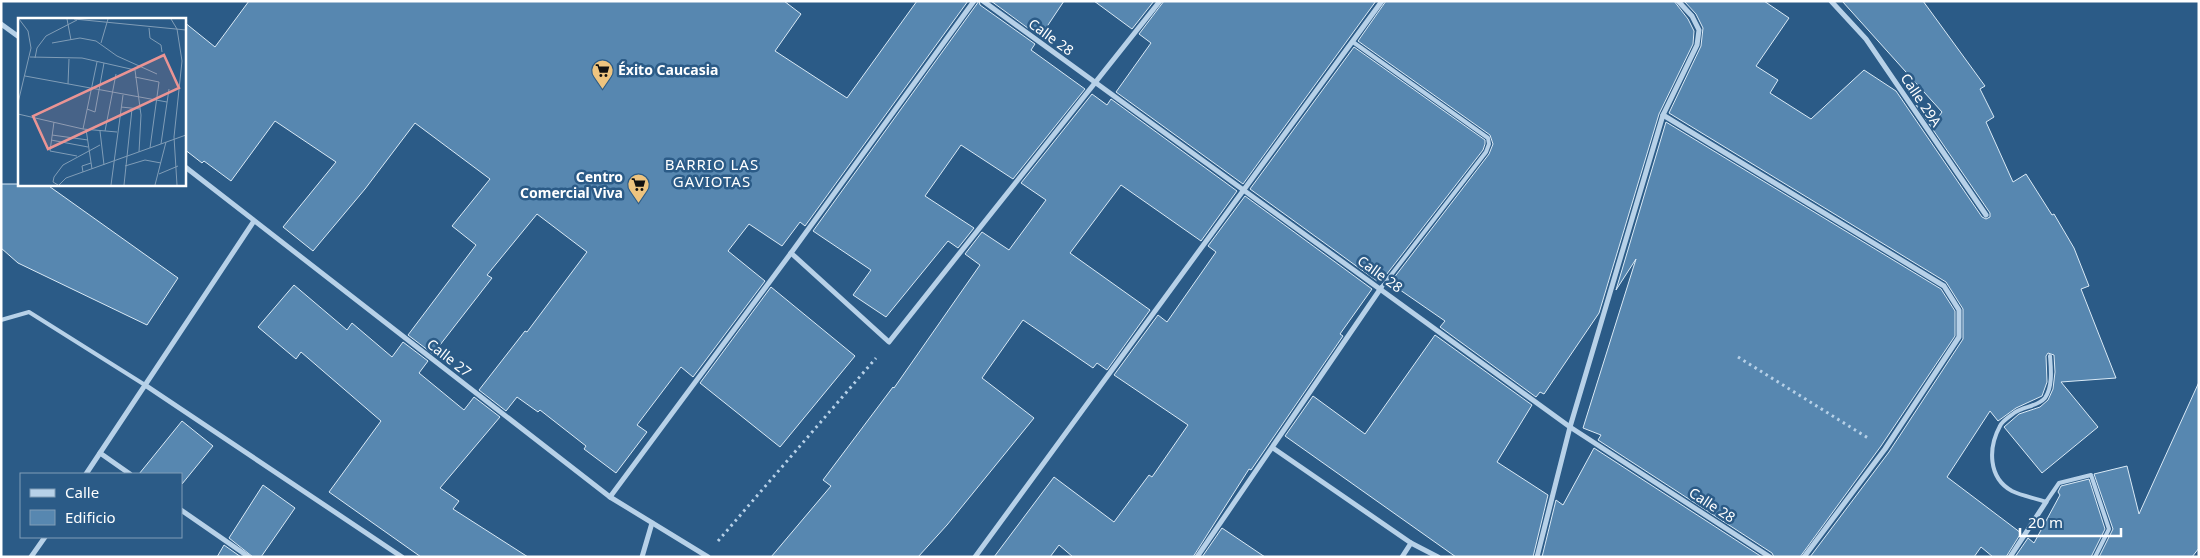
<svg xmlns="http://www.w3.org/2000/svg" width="2200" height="558" font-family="'Noto Sans',sans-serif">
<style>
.building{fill:#5787b0;stroke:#daeaf6}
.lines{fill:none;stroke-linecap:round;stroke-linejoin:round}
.path{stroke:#b7d1e8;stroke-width:3;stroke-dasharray:2.5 4;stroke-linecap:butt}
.service{stroke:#b7d1e8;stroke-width:4}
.minor{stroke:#b7d1e8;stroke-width:5}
.labels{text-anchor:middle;stroke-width:5;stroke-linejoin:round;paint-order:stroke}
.street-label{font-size:14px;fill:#fff;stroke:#2b5b87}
.poi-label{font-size:14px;font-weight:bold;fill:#fff;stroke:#2b5b87;text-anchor:start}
.neighbourhood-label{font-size:15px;letter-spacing:1px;fill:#fff;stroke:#2b5b87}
.inset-road{fill:none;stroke:#809db7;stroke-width:1}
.view{fill:#ea9494;fill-opacity:0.15;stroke:#ea9494;stroke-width:2.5}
.inset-edge{fill:none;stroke:#fff;stroke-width:2.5}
</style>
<rect width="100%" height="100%" fill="#2b5b87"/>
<!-- building -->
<g class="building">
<polygon points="249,1 784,1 801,14 775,51 847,98 917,1 968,1 805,226 800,222 782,246 749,224 728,251 765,281 693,377 681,367 637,425 647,432 616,473 584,449 586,446 540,410 538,412 517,397 506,411 479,390 525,331 527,332 587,252 537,214 487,275 492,278 433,354 408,335 476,245 452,226 490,179 415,123 365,189 313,251 283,227 336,162 275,121 231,181 204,161 202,163 184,149 184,22 215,47"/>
<polygon points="979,1 980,5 1035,44 1031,50 1085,89 1013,179 961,145 925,196 974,228 958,248 948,241 886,317 853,295 871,270 813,231"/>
<polygon points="991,1 1064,1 1040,37"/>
<polygon points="1094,1 1154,1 1132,29"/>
<polygon points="1164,1 1376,1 1243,184 1116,92 1151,43 1139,34"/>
<polygon points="1386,1 1674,1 1688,19 1694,31 1693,44 1659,114 1599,313 1544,394 1540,392 1536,397 1440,327 1445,321 1390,283 1489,154 1493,144 1490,135 1358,41"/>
<polygon points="1684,1 1764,1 1789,18 1756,66 1778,80 1770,93 1811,119 1864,70 1896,91 1982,217 1986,219 1990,217 1990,213 1916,105 1937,119 1942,112 1842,1 1923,1 1985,86 1980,89 1994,117 1986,122 2013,182 2026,174 2052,215 2054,214 2074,248 2089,286 2081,289 2116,378 2061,382 2098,427 2042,473 2004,427 2019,414 2040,407 2048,400 2053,389 2055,372 2054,355 2048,353 2046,356 2047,382 2042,396 2016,408 1998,421 1990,411 1947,477 2021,533 2006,557 1993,557 1981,547 1974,557 1810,557 1889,452 1963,339 1963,309 1946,282 1669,113 1701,46 1703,28 1696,14"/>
<polygon points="1354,47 1485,140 1485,144 1483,150 1383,279 1380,277 1377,281 1250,189"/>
<polygon points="1092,94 1107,105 1111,99 1237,191 1201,241 1121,185 1070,253 1150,310 1107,370 1097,363 1093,368 1023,320 982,378 1034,418 947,525 918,557 771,557 831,486 823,480 893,387 894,388 980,265 965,254 982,232 1009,250 1046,200 1021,183"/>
<polygon points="1666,122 1941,289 1955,311 1955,336 1881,446 1800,557 1774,557 1772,553 1598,440 1601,435 1583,428 1636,259 1616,290"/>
<polygon points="1,184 46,184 178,278 147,325 18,263 1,248"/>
<polygon points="1245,196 1372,289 1340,334 1343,336 1251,470 1249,469 1193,557 1073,557 1059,545 1050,557 994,557 1054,477 1114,522 1149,475 1152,477 1188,425 1114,375 1158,315 1167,322 1216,252 1208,246"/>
<polygon points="294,285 347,330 352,323 392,357 403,342 428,361 419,373 464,410 474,397 500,417 440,488 459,501 453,509 528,557 421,557 329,492 381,421 301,352 296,359 258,327"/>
<polygon points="771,287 855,356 780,447 700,383"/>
<polygon points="1435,335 1532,405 1497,462 1548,495 1533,557 1456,557 1285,436 1313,396 1365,434"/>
<polygon points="2199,382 2199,548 2192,557 2099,557 2113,529 2094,474 2127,466 2139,514"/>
<polygon points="182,421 213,446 182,484 181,474 139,474"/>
<polygon points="1594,448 1762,557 1542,557 1556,500 1563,505"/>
<polygon points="2089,479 2105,529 2091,557 2015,557 2028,538 2034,543 2060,495 2058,492 2061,486"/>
<polygon points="263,485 295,508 261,557 253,557 229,538"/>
<polygon points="1222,528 1265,557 1202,557"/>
<polygon points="224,545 241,557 217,557"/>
</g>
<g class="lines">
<!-- path -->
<g class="path">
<polyline points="1738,357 1868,438"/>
<polyline points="718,541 876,358"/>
</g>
<!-- service -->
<g class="service">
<polyline points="1353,42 1488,138 1489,144 1486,152 1381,288"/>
<polyline points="1,320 29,312 145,385"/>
<path d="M2050,356C2051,369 2053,386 2045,398C2037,407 2023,406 2014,413C2009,417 2002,421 2000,426C1988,448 1988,478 2012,491C2022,496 2035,498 2046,502L2059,483L2091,475L2109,529L2095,557"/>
</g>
<!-- minor -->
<g class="minor">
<polyline points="983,1 1570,427 1770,557"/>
<polyline points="1831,1 1866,39 1986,215"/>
<polyline points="1,24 19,37"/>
<polyline points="1663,115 1944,286 1959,310 1959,337 1885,449 1804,557"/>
<polyline points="184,166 610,497 708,557"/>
<polyline points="791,253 889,342 1160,1"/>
<polyline points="145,385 402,557"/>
<polyline points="1273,448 1411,543 1438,557"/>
<polyline points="100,453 130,474"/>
<polyline points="86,474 254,221"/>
<polyline points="610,497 791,253 974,1"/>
<polyline points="181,510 249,557"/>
<polyline points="31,557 45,537"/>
<polyline points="642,557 652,523"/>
<polyline points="975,557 1382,1"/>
<polyline points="1197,557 1381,288"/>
<polyline points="1402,557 1411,543"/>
<polyline points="1537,557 1570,427 1663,115 1697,45 1699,30 1692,16 1678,1"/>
<polyline points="2010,557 2046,502"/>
</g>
</g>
<!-- icons -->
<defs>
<symbol id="supermarket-pin" viewBox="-11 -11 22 30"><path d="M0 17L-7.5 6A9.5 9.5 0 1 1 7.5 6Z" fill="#eec47f" stroke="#2b5b87"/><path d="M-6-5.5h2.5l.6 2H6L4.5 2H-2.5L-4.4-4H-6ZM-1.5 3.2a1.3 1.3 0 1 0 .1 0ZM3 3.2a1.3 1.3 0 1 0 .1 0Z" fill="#111"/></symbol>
</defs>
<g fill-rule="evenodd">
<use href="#supermarket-pin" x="590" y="58" width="25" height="34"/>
<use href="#supermarket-pin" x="626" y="172" width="25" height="34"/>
</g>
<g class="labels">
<!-- street labels -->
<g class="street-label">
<text transform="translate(1051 37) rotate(36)" y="5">Calle 28</text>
<text transform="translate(1921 100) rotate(56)" y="5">Calle 29A</text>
<text transform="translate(1380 274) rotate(36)" y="5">Calle 28</text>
<text transform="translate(449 358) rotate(38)" y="5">Calle 27</text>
<text transform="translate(1712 505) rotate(33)" y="5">Calle 28</text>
</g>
<!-- poi labels -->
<g class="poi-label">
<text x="618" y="75">Éxito Caucasia</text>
<text x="623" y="182" text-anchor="end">Centro<tspan x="623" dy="16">Comercial Viva</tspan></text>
</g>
<!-- neighbourhood labels -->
<g class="neighbourhood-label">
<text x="712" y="170">BARRIO LAS<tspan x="712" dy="17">GAVIOTAS</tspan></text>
</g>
</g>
<!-- overview -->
<g transform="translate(18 18)">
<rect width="168" height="168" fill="#2b5b87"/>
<path class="inset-road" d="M49,1L53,22M56,1L168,12M153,1L159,11L164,43L156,119L159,167M131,10L132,20L143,27L144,34M34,25L62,20L78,23L99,38L139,56M83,25L90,1M12,39L64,40L117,52L123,97L121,134M17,40L19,30L28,18L59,2M7,58L149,84M117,59L141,64L132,130M50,66L51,41M0,85L13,30L10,13L1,1M103,89L122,91M69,91L77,94L86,45M0,96L65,111L99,114M36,104L32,133L59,138M65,111L79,44M68,111L74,151M82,113L86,147M87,113L98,56M34,117L70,122M33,122L70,129M143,126L151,71M107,148L127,142L143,145M65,154L64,148L73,145M141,156L160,148M40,167L35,164L36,159L45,147L82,127M41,167L48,160L168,117M93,167L105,77M106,167L114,91M137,167L148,124"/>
<path class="view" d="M146,37L161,70L30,131L15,98Z"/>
<rect width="168" height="168" class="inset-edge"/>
</g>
<!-- border -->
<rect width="2200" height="558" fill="none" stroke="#ffffff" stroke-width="5"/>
<!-- legend -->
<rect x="20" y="473" width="162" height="65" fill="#2b5b87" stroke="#809db7"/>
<rect x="30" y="489" width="25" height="8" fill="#b7d1e8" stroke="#809db7"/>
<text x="65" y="498" font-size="15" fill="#ffffff">Calle</text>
<rect x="30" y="510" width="25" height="15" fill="#5787b0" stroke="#809db7"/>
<text x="65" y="523" font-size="15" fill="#ffffff">Edificio</text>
<!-- scale -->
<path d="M2020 528v8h101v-8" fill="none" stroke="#ffffff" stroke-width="2.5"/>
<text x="2028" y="528" font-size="15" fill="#ffffff" stroke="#2b5b87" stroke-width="4" paint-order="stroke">20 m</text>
</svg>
